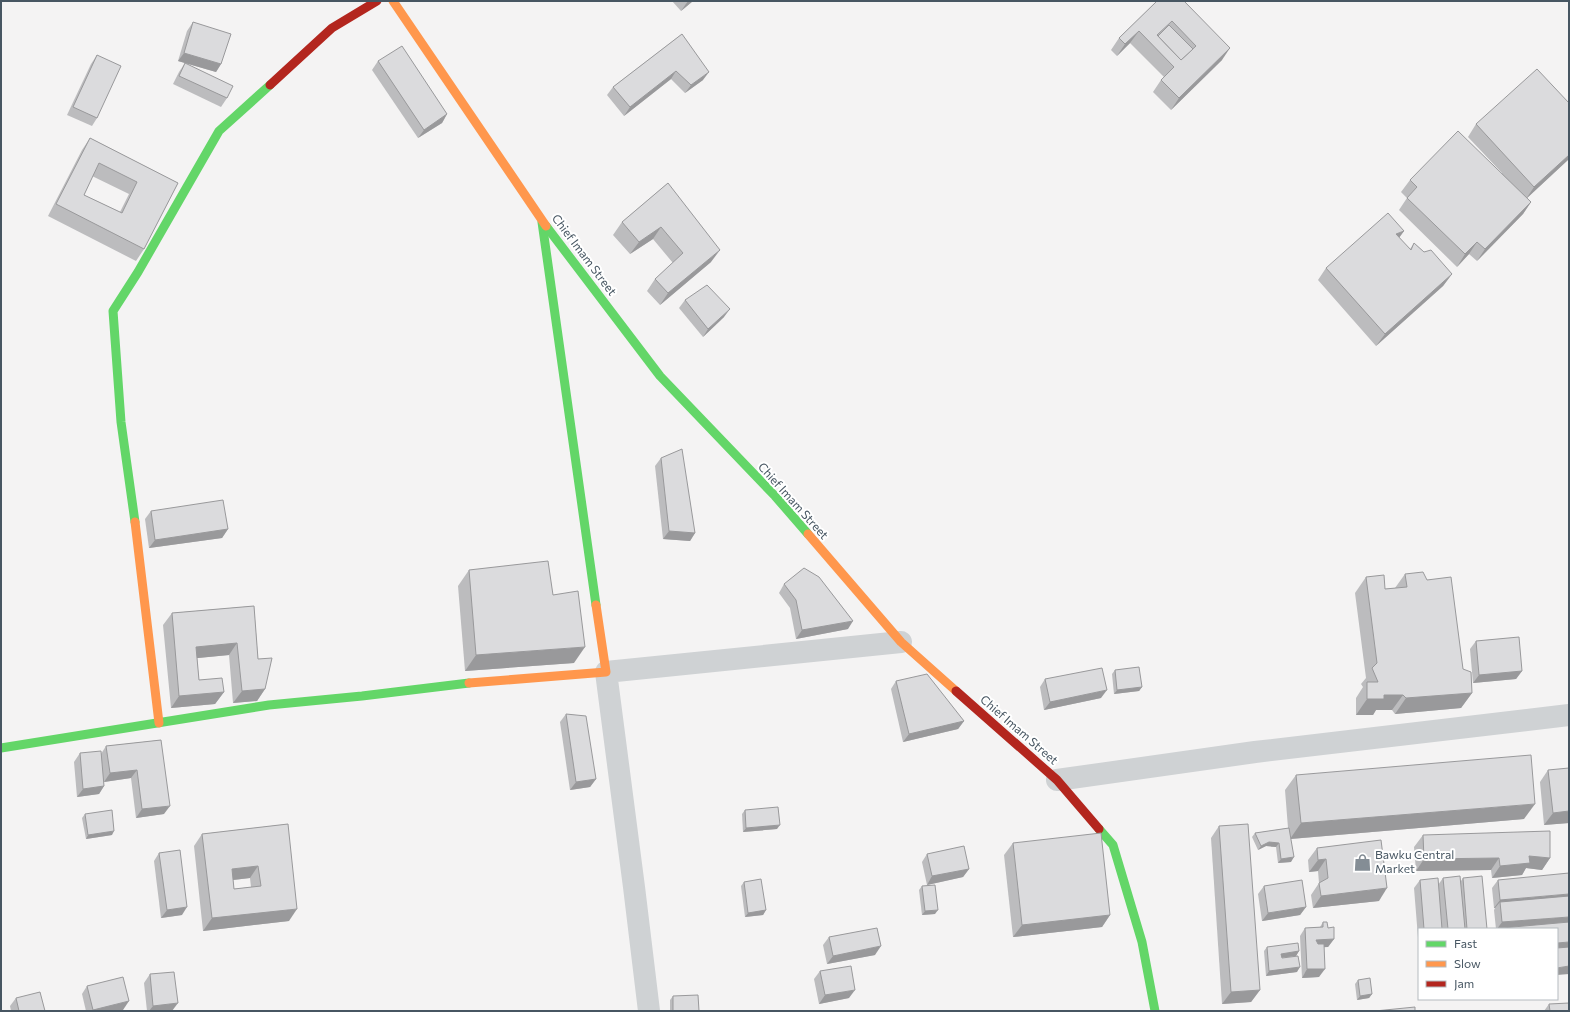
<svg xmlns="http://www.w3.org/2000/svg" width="1570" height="1012" font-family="Commissioner,sans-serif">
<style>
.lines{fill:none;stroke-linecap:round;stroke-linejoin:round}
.street{stroke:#cfd2d4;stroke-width:22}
.fast{stroke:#63d668;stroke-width:9}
.slow{stroke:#ff974d;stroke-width:9}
.jam{stroke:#b3261e;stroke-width:9}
.wall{fill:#bcbcbe;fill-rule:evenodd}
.shaded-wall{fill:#99999b}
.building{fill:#dbdbdd;stroke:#99999b;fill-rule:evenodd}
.labels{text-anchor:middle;stroke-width:4;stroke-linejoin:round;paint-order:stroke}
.street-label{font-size:12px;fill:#475662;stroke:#fff}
.poi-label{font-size:12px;fill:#475662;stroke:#fff;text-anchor:start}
</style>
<rect width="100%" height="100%" fill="#f4f3f3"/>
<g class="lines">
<!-- street -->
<g class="street">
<polyline points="1057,780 1255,752 1569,715"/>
<polyline points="649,1011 634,887 606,672 901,642"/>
</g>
<!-- fast -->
<g class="fast">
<polyline points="542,222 596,605"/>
<polyline points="546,226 660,376 775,496 808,534"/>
<polyline points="135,522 121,422 113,311 138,272 219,131 270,85"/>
<polyline points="1,748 269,705 362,696 469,683"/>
<polyline points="1099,829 1113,845 1142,942 1155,1011"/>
</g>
<!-- slow -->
<g class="slow">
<polyline points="393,1 546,226"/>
<polyline points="135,522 159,723"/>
<polyline points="808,534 901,642 956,691"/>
<polyline points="469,683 606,672 596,605"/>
</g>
<!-- jam -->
<g class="jam">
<polyline points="270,85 332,28 377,1"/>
<polyline points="956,691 1057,780 1099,829"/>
</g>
</g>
<!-- wall -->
<g class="wall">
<polygon points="672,1 693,1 681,11"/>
<polygon points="1157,1 1222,60 1171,110 1153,92 1161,80 1164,77 1130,43 1117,56 1111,50 1119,38"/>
<polygon points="193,22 221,64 216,72 178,61 187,31"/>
<polygon points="682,34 703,80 685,93 671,79 624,116 607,95 613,87"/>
<polygon points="97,55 97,118 92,126 67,115 91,64"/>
<polygon points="378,61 447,114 442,123 418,138 372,70"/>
<polygon points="185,63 227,98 221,107 173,84 179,72"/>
<polygon points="1569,103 1569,159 1527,198 1531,202 1523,214 1477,261 1469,254 1457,267 1399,210 1407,198 1401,192 1410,180 1502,173 1468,137 1476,124"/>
<path d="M90,138L178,183L144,249L136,261L48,216L82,150ZM92,176L129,194L120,212L84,195Z"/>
<polygon points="668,183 711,262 660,305 647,291 655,279 673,263 653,239 630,254 613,235 622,222"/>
<polygon points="1404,231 1399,238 1410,249 1414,243 1424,252 1452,274 1443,286 1376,346 1318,280 1326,268"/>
<polygon points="685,300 724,317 703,337 679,308"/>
<polygon points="661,458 695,533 690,541 663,539 655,466"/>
<polygon points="151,511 228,529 222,538 149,548 145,519"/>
<polygon points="469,570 574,663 465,671 458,586"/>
<polygon points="1405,574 1463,669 1472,693 1461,708 1395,714 1392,710 1376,710 1373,715 1356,715 1356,698 1363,687 1361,684 1366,678 1355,593 1366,577 1385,589 1395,588"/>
<polygon points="784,584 848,629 796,639 790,608 779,593"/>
<polygon points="254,606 258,659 265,689 257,701 233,703 229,655 197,658 199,680 224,692 215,704 171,708 163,625 172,613"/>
<polygon points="1476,641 1522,671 1516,679 1473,683 1470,649"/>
<polygon points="1115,670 1142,687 1139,691 1114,694 1112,674"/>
<polygon points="1045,679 1101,698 1044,710 1040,687"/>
<polygon points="896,681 964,721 958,729 903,742 891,689"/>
<polygon points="566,714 596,779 590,787 570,790 560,722"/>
<polygon points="161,740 164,814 136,818 131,778 104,782 104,786 99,794 77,797 74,762 80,753 101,754 106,746"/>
<polygon points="1548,770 1569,823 1544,825 1540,782"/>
<polygon points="1296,775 1524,819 1291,839 1291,862 1278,863 1276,847 1266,846 1258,850 1252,837 1255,833 1288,828 1285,790"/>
<polygon points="745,810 777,829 743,832 742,814"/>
<polygon points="85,814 112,835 86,839 82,818"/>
<path d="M288,824L289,921L203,931L194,846L202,834ZM250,878L251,887L234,889L233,880Z"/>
<polygon points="1219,826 1260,990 1251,1002 1222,1004 1211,838"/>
<polygon points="1423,835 1550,858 1542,870 1526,868 1522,875 1492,878 1491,870 1416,871 1414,847"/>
<polygon points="1013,843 1110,915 1102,927 1013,937 1004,855"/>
<polygon points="1317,848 1379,901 1313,908 1311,895 1319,883 1318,871 1309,872 1308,860"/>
<polygon points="159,853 182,915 161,918 154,861"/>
<polygon points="927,854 969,869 963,877 927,885 922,862"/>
<polygon points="1443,878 1461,881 1463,878 1487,929 1419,929 1419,950 1414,888 1420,880 1438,885"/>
<polygon points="1498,880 1557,929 1496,929 1494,910 1495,908 1494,908 1492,888"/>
<polygon points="744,882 766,910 763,915 745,917 741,886"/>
<polygon points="922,886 935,914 922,915 919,890"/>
<polygon points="1264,886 1306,907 1300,915 1262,921 1258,894"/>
<polygon points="1323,922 1328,928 1334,939 1328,947 1324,947 1319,977 1302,978 1300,936 1305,928 1320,927"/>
<polygon points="829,937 875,955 827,964 823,945"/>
<polygon points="1267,947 1299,951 1296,956 1281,958 1282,958 1297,972 1266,976 1264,951"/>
<polygon points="820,971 849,998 819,1004 814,979"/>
<polygon points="150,974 172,1011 147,1011 144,983"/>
<polygon points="1358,980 1372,994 1369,998 1357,1000 1355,984"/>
<polygon points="87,986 123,1010 117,1011 86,1011 82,994"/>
<polygon points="673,996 699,1011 670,1011 670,1000"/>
<polygon points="16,998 45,1011 11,1011 10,1006"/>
<polygon points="1549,1004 1569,1011 1544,1011"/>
</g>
<!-- shaded-wall -->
<g class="shaded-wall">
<polygon points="688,1 693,1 681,11"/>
<polygon points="1139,31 1130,43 1117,56 1125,44"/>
<polygon points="1230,48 1222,60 1171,110 1179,98"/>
<polygon points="184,53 221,64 216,72 178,61"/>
<polygon points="676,71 671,79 624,116 630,107"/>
<polygon points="709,72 703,80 685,93 691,85"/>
<polygon points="447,114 442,123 418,138 424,130"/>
<polygon points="1569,155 1569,159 1526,199 1534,187"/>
<polygon points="1531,202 1523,214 1477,261 1485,249"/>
<polygon points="661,227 653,239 630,254 639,242"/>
<polygon points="1404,231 1395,243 1396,234"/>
<polygon points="1477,242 1469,254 1457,267 1465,254"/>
<polygon points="720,250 711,262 660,305 668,293"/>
<polygon points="1452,274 1443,286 1376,346 1385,334"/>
<polygon points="730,309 724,317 703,337 708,329"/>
<polygon points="228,529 222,538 149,548 155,540"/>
<polygon points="669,531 695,533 690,541 663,539"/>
<polygon points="853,621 848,629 796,639 802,630"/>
<polygon points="237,643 229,655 188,659 196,647"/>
<polygon points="585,647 574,663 465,671 476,655"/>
<polygon points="1522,671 1516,679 1473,683 1479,675"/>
<polygon points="1142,687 1139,691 1114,694 1117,690"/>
<polygon points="265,689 257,701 233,703 242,691"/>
<polygon points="1107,690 1101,698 1044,710 1050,702"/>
<polygon points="224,692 215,704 171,708 179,696"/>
<polygon points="1472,693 1461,708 1395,714 1406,698"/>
<polygon points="1384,695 1403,695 1392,710 1376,710 1373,715 1356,715 1367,699"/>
<polygon points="964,721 958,729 903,742 909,734"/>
<polygon points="137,770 131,778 104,782 110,773"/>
<polygon points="596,779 590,787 570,790 576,782"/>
<polygon points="104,786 99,794 77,797 83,789"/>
<polygon points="1535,804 1524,819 1290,839 1301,823"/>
<polygon points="170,806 164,814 136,818 142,809"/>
<polygon points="1569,811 1569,823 1544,825 1553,813"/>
<polygon points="780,825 777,829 743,832 746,828"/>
<polygon points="114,831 112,835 86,839 88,835"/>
<polygon points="1269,842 1279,843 1276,847 1266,846 1258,850 1261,846"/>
<polygon points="1529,856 1550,858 1542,870 1526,868 1522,875 1492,878 1500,866"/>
<polygon points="1294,857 1291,862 1278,863 1281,859"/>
<polygon points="1499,858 1491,870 1416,871 1424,859"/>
<polygon points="1326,859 1318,871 1309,872 1318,860"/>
<polygon points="258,866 250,878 224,881 232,869"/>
<polygon points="969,869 963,877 927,885 932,876"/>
<polygon points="1387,888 1379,901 1313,908 1321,896"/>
<polygon points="1569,894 1569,902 1500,902 1495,908 1494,908 1500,900"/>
<polygon points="187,907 182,915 161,918 167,910"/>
<polygon points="1306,907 1300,915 1262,921 1268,913"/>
<polygon points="297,909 289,921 203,931 212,918"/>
<polygon points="766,910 763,915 745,917 748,913"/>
<polygon points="938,910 935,914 922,915 925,911"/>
<polygon points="1110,915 1102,927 1013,937 1022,925"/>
<polygon points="1569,917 1569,925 1502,928 1501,929 1497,929 1502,922"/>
<polygon points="1334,939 1328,947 1310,948 1316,940"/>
<polygon points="1569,942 1569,950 1557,951 1557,943"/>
<polygon points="881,946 875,955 827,964 833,956"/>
<polygon points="1299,951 1296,956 1278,958 1281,954"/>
<polygon points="1569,966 1569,974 1557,975 1557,968"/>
<polygon points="1300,967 1297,972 1266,976 1269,971"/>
<polygon points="1307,969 1325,969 1319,977 1302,978"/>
<polygon points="855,990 849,998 819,1004 825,995"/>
<polygon points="1260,990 1251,1002 1222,1004 1231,992"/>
<polygon points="1372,994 1369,998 1357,1000 1360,996"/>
<polygon points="129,1001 123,1010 117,1011 92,1011 93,1010"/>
<polygon points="178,1003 172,1011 149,1011 153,1006"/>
</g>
<!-- building -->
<g class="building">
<path d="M1157,1H1184L1230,48L1179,98L1161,80L1174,67L1139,31L1125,44L1119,38ZM1172,21L1196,46L1181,60L1157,35Z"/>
<polygon points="193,22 231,34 221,64 184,53"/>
<polygon points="1169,25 1193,49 1181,60 1158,36"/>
<polygon points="682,34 709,72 691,85 676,71 630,107 613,87"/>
<polygon points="402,46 447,114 424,130 378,61"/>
<polygon points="97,55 121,66 97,118 73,107"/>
<polygon points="185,63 233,86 227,98 179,76"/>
<polygon points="1537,69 1569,103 1569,155 1534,187 1476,124"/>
<polygon points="1458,131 1531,202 1485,249 1477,242 1465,254 1407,198 1417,187 1410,180"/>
<path d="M90,138L178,183L144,249L56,204ZM99,163L137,182L122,213L84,195Z"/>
<polygon points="668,183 720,250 668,293 655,279 683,253 661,227 639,242 622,222"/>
<polygon points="1388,213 1404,231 1396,234 1411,250 1414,243 1424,252 1431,250 1452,274 1385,334 1326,268"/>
<polygon points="707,285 730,309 708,329 685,300"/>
<polygon points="682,449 695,533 669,531 661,458"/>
<polygon points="223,500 228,529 155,540 151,511"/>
<polygon points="548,561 553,595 578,591 585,647 476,655 469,570"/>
<polygon points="804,568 819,577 853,621 802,630 796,600 784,584"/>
<polygon points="1423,572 1427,580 1451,577 1463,669 1471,672 1472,693 1406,698 1403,695 1384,695 1384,699 1367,699 1367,682 1378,682 1372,668 1377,663 1366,577 1384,575 1385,589 1407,587 1405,574"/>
<polygon points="254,606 258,659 272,658 265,689 242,691 237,643 196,647 199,680 222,678 224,692 179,696 172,613"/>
<polygon points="1519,637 1522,671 1479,675 1476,641"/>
<polygon points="1139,667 1142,687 1117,690 1115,670"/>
<polygon points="1102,668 1107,690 1050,702 1045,679"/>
<polygon points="927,674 964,721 909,734 896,681"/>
<polygon points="566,714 586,716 596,779 576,782"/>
<polygon points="161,740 170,806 142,809 137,770 110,773 106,746"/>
<polygon points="101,751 104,786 83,789 80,753"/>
<polygon points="1531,755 1535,804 1301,823 1296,775"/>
<polygon points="1569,768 1569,811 1553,813 1548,770"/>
<polygon points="778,807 780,825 746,828 745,810"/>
<polygon points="112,810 114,831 88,835 85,814"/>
<path d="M288,824L297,909L212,918L202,834ZM258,866L261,886L234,889L232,869Z"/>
<polygon points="1248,824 1260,990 1231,992 1219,826"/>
<polygon points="1289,828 1294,857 1281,859 1279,843 1269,842 1261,846 1255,833"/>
<polygon points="1550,831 1550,858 1529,856 1530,863 1500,866 1499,858 1424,859 1423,835"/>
<polygon points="1101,833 1110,915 1022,925 1013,843"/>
<polygon points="1381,840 1387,888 1321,896 1319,883 1328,878 1326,859 1318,860 1317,848"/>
<polygon points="964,846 969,869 932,876 927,854"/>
<polygon points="180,850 187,907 167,910 159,853"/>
<polygon points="1569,873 1569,894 1500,900 1498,880"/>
<polygon points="1460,876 1465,929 1448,929 1443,878"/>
<polygon points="1482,876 1487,929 1467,929 1463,878"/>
<polygon points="1438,878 1442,929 1424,929 1420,880"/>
<polygon points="761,879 766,910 748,913 744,882"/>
<polygon points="1302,880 1306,907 1268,913 1264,886"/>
<polygon points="935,885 938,910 925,911 922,886"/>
<polygon points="1569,896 1569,917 1502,922 1500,902"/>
<polygon points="1323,922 1327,922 1328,928 1334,927 1334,939 1316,940 1318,944 1324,944 1325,969 1307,969 1305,928 1323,927"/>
<polygon points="1569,922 1569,942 1557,943 1557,929 1502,929 1502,928"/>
<polygon points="877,928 881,946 833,956 829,937"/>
<polygon points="1298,943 1299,951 1281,954 1282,958 1298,956 1300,967 1269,971 1267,947"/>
<polygon points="1569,947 1569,966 1557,968 1557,948"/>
<polygon points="851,966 855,990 825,995 820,971"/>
<polygon points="174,972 178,1003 153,1006 150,974"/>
<polygon points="123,977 129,1001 93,1010 87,986"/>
<polygon points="1370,978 1372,994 1360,996 1358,980"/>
<polygon points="40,992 45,1011 19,1011 16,998"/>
<polygon points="698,995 699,1011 673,1011 673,996"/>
<polygon points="1569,1003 1569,1011 1550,1011 1549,1004"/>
<polygon points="1415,1007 1415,1011 1375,1011"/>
</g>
<!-- icons -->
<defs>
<symbol id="shop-bare" viewBox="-9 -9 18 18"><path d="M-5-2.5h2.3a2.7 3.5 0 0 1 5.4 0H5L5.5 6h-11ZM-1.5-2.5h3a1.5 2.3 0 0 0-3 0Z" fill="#848d95" stroke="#fff" stroke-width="2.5" paint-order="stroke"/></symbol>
</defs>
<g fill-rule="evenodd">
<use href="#shop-bare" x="1350" y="850" width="25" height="25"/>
</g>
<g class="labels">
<!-- street labels -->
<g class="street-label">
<text transform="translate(584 255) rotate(53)" y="4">Chief Imam Street</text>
<text transform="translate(793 501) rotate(48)" y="4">Chief Imam Street</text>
<text transform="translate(1019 730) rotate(41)" y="4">Chief Imam Street</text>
</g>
<!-- poi labels -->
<g class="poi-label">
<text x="1375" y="859">Bawku Central<tspan x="1375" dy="14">Market</tspan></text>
</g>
</g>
<!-- border -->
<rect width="1570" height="1012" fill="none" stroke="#475662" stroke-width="4"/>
<!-- legend -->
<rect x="1418" y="928" width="140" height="72" fill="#ffffff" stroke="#b5bbc0"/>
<rect x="1426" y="941" width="20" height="6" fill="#63d668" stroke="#b5bbc0"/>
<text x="1454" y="948" font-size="12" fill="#475662">Fast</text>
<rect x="1426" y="961" width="20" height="6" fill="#ff974d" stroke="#b5bbc0"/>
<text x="1454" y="968" font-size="12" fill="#475662">Slow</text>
<rect x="1426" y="981" width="20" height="6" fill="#b3261e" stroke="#b5bbc0"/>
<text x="1454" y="988" font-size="12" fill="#475662">Jam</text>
</svg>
